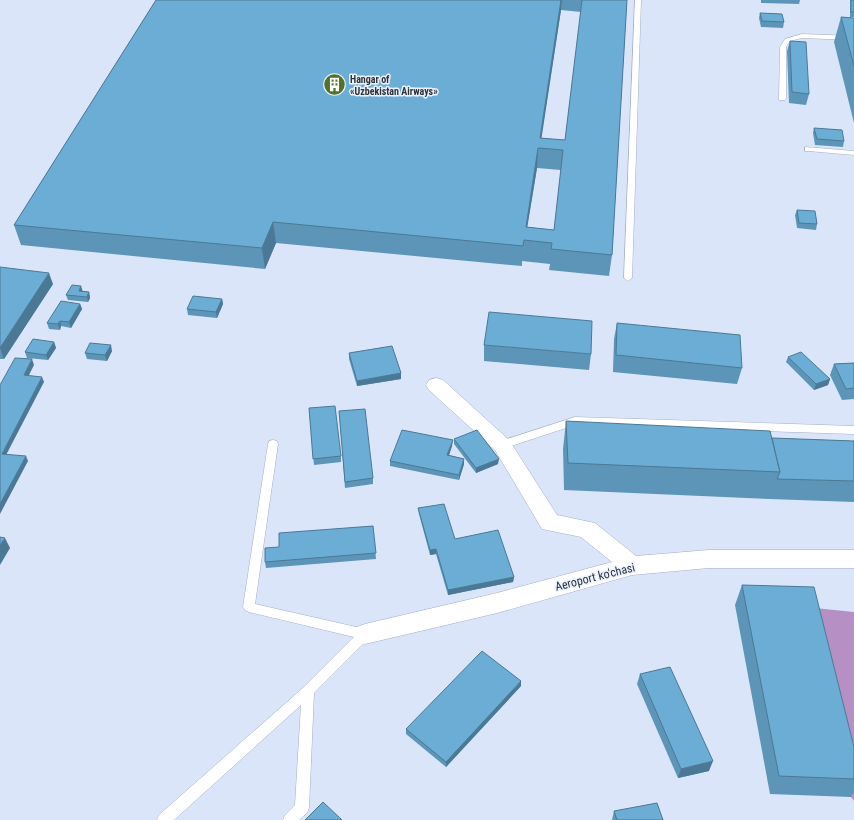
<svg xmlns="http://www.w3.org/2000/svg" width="854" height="820" font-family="'Roboto Condensed',sans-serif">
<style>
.forest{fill:#b68fc5}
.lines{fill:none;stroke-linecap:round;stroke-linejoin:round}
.lane-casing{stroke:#a4afc3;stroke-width:1}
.street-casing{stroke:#a4afc3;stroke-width:1}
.lane{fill:#fff;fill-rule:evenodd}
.street{fill:#fff;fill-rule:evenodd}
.wall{fill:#5c95b7;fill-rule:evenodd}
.shaded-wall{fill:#4b7995}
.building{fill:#6badd5;stroke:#4b7995;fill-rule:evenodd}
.labels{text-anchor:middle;stroke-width:3;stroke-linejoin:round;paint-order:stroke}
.far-poi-label{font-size:10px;font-weight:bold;fill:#2e333b;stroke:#ebf2ff;text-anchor:start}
.street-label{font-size:12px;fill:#2e333b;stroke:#ebf2ff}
</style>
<rect width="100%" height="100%" fill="#dae5fa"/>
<!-- forest -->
<polygon class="forest" points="805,607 854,612 854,801 851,797"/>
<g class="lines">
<defs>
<g id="lane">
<polygon points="635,0 641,0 632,278 628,281 624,278"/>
<polygon points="802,34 854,36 854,40 802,38 790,41 786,47 786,98 785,100 779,100 780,47 785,39"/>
<polygon points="805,147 854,151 854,155 808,151 805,151"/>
<polygon points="575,417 854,426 854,434 575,425 502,449 498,448 497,445 498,442"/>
<polygon points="273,440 277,441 278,444 255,604 365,629 369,630 371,634 369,638 314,693 309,808 307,813 299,820 283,820 285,815 295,805 301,705 174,820 157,820 159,815 304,687 354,637 249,612 245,610 243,607 268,444 269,441"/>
</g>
<polygon id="street" points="436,378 443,380 509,440 557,515 595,523 636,556 709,550 854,550 854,568 709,568 632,575 497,613 365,644 357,641 353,634 357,627 365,624 497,593 612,562 581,537 542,529 495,450 429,390 426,385 429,380"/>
</defs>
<!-- lane casing -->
<use href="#lane" class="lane-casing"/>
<!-- street casing -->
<use href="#street" class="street-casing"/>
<!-- lane -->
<use href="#lane" class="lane"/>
<!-- street -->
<use href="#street" class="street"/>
</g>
<!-- wall -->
<g class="wall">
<path d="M156,0H627L612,255L609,276L549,270L550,264L522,261V266L276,243L265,269L21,245L14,225ZM561,10L581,12L565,140L541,138ZM537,168L561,170L554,230L527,227Z"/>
<polygon points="761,0 800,0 799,4 761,3"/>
<rect x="850" y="0" width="4" height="17"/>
<polygon points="760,13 784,22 783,28 761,27 759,18"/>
<polygon points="841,17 854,18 854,123 834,42"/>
<polygon points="790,41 809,94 806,105 789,103 787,51"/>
<polygon points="814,128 844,141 843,147 815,145 813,133"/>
<polygon points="797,210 817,224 816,230 797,228 795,215"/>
<polygon points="0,267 53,284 4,359 0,359"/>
<polygon points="83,291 89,292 90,298 88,302 68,300 66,295"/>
<polygon points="222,299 223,304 217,318 188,315 187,309"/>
<polygon points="80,304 82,309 71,328 61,326 60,330 49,329 47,323"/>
<polygon points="617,323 742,368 737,384 613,372 614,339"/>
<polygon points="54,342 56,348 48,360 27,358 25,352"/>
<polygon points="484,345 591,354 589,370 484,361"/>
<polygon points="112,351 107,361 87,359 85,353"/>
<polygon points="349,353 401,379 357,386 349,359"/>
<polygon points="788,357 830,379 828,385 814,390 786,362"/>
<polygon points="854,363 854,399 842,400 830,375 834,364"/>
<polygon points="309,408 341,456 341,462 314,465"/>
<polygon points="339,411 373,478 373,484 345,488"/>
<polygon points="566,421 772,438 854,441 854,502 770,499 564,490 563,449"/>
<polygon points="454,439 498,464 476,473 454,444"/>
<polygon points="452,446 449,455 464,459 464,464 459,480 390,466 390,461"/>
<polygon points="418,508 455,539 514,577 513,582 448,595 436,554 430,555 419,514"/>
<polygon points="373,526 376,559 266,568 265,562"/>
<polygon points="742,585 854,747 854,792 851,797 770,794 735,605"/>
<polygon points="640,674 709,771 678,778 637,684"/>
<polygon points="521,686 446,767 406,734 406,729"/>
<polygon points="614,811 663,820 612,820"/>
</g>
<!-- shaded-wall -->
<g class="shaded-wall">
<polygon points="561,0 562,0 561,10 540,148 540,138"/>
<polygon points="538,148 537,168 525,241 526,227"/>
<polygon points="273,222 276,243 265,269 262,248"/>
<polygon points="49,273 53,284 4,359 0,348"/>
<polygon points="81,286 83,292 81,297 79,291"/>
<polygon points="89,292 90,298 88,302 87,297"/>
<polygon points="222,299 223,304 217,318 216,312"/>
<polygon points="80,304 82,309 71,328 69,322"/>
<polygon points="60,321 61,326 60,330 58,324"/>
<polygon points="54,342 56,348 48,360 46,355"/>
<polygon points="111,345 112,351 107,361 105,355"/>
<polygon points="32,359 34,365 26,381 24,375"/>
<polygon points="401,373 401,379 357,386 357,381"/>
<polygon points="42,377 44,382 4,459 2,454"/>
<polygon points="830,379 828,385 814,390 816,384"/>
<polygon points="453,440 452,446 447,461 447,455"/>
<polygon points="26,456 28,461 0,514 0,504"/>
<polygon points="464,459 464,464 459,480 459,475"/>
<polygon points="499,459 498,464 476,473 476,468"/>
<polygon points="5,538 10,548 0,565 0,545"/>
<polygon points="436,549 436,554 430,555 430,550"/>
<polygon points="514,577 513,582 448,595 448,590"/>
<polygon points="521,681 521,686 446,767 446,762"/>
<polygon points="713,761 709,771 678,778 681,769"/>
</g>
<!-- building -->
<g class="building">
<path d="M156,0H561L540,138L565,140L582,0H627L612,255L551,249L552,243L524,240L523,246L273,222L262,248L14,225ZM538,148L563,150L554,230L526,227Z"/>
<rect x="851" y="0" width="3" height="12"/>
<polygon points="760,13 782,14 784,22 762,21"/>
<polygon points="841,17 854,18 854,66"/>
<polygon points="790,41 806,42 809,94 792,92"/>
<polygon points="814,128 842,130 844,141 817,139"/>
<polygon points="797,210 815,211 817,224 799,223"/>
<polygon points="0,267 49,273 0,348"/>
<polygon points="72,285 81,286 79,291 89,292 87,297 66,295"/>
<polygon points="193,296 222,299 216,312 187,309"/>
<polygon points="61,301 80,304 69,322 60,321 58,324 47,323"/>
<polygon points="489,312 592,321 591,354 484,345"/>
<polygon points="617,323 740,335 742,368 616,355"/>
<polygon points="33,339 54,342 46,355 25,352"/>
<polygon points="90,343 111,345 105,355 85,353"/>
<polygon points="392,346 401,373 357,381 349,353"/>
<polygon points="801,352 830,379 816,384 788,357"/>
<polygon points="15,358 32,359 24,375 42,377 2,454 26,456 0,504 0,385"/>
<polygon points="854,363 854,388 846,389 834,364"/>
<polygon points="335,406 341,456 313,459 309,408"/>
<polygon points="365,409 373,478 345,482 339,411"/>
<polygon points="566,421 770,431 780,472 568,463"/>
<polygon points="402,430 453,440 447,455 464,459 459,475 390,461"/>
<polygon points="477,430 499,459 476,468 454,439"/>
<polygon points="772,438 854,441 854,481 777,479 780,472"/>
<polygon points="444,504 455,539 498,530 514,577 448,590 436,549 430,550 418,508"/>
<polygon points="373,526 376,553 265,562 265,548 279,547 279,533"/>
<polygon points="0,537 5,538 0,545"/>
<polygon points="742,585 814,587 854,747 854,779 779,776"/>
<polygon points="482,651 521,681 446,762 406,729"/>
<polygon points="670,667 713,761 681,769 640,674"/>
<polygon points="323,802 342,820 305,820"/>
<polygon points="657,803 663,820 617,820 614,811"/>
</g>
<!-- icons -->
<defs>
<symbol id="building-disc" viewBox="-11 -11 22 22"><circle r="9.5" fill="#517229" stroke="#ebf2ff"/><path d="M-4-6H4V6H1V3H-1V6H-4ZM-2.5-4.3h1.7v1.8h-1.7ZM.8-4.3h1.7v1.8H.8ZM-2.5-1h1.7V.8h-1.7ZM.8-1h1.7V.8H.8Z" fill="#fff"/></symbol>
</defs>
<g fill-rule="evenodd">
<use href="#building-disc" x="322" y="72" width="25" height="25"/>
</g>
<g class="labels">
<!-- far-poi labels -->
<g class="far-poi-label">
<text x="350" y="83">Hangar of<tspan x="350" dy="12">«Uzbekistan Airways»</tspan></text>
</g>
<!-- street labels -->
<g class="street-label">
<text transform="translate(595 577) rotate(-14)" y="4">Aeroport ko'chasi</text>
</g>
</g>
</svg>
